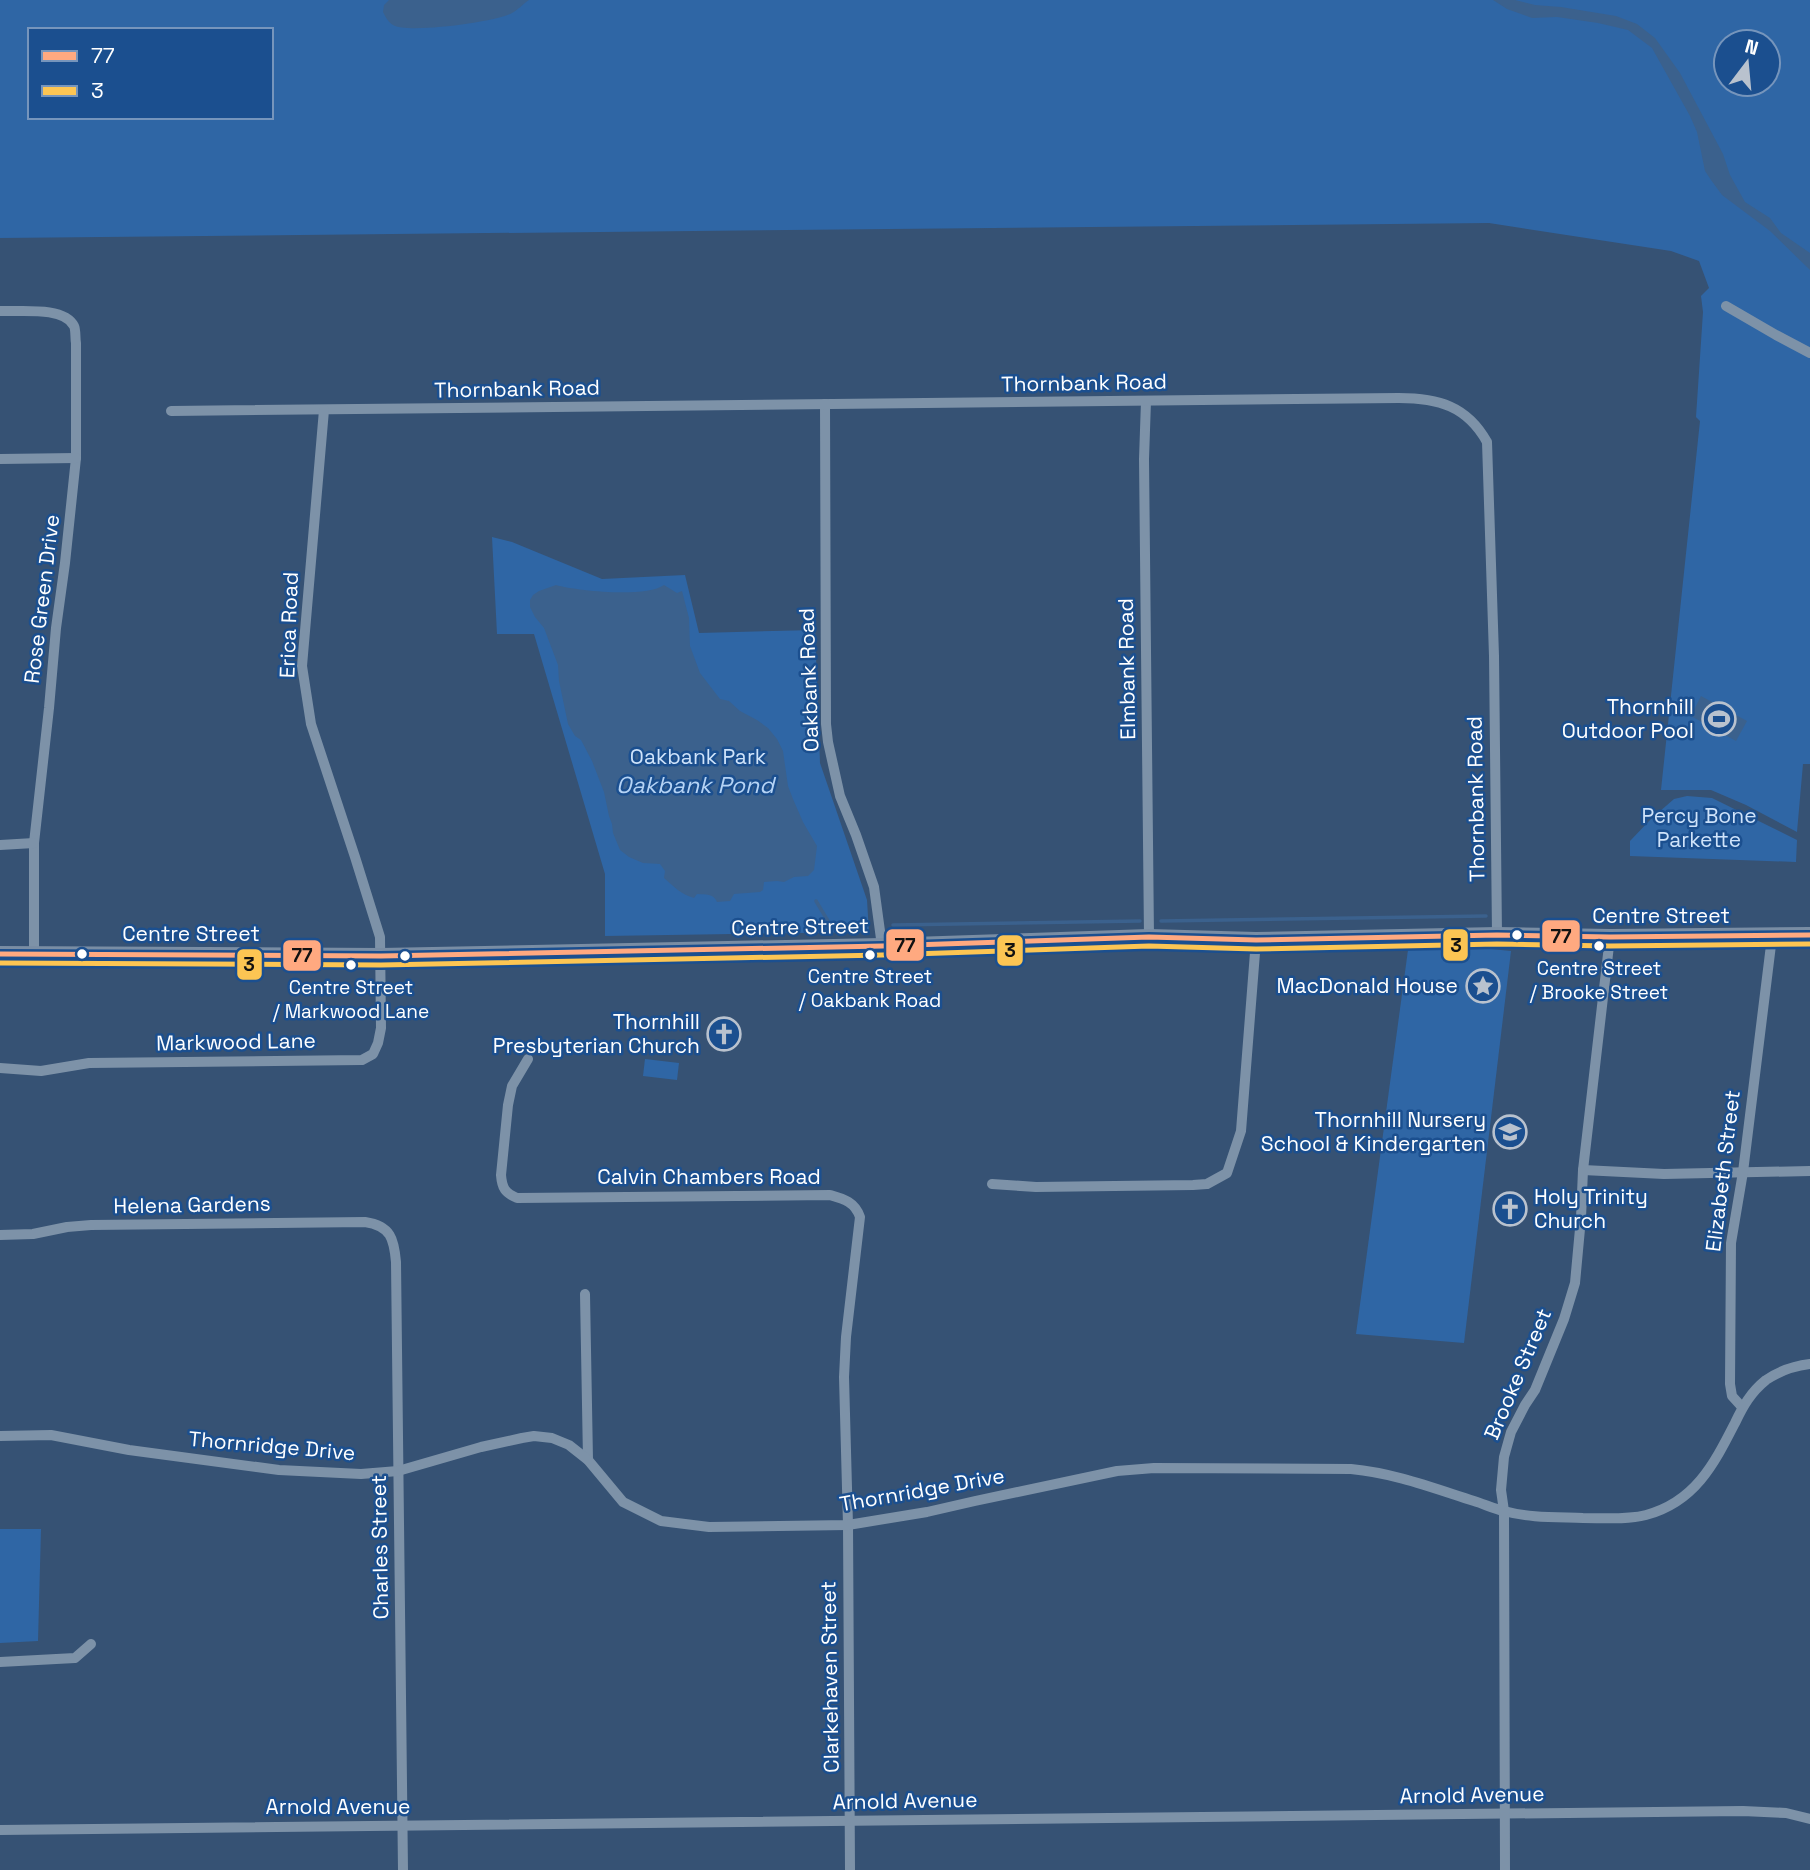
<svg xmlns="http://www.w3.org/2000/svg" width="1810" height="1870" font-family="'Space Grotesk',sans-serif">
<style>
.green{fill:#2f66a5;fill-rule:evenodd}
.water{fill:#3b618d}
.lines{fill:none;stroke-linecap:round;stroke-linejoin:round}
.stream{stroke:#3b618d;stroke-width:3.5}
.minor{stroke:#7d92a8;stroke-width:10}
.secondary{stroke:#798da4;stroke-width:16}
.bus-1-casing{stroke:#1b4f8f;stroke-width:10}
.bus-2-casing{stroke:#1b4f8f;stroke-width:10}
.bus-1{stroke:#ffa980;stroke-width:5}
.bus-2{stroke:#fcc553;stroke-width:5}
.bus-dot{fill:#fff;stroke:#1b4f8f;stroke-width:2.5}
.labels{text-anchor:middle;stroke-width:5;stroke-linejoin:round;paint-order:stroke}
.bus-label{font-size:19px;fill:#fff;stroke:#1b4f8f}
.street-label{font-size:21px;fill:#fff;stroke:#1b4f8f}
.poi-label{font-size:21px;fill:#fff;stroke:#1b4f8f;text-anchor:end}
.park-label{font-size:21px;fill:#cfe3fa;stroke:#1b4f8f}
.water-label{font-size:23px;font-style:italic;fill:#b5d3f5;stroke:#1b4f8f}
.line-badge{stroke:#1b4f8f;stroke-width:2.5}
.pale-badge-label{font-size:19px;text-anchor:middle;font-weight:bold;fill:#111}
</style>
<rect width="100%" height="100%" fill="#365274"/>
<!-- green -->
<g class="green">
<path d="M0,0H1810V764H1803L1797,832L1746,805L1711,790H1661L1700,421L1696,417L1703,312L1701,296L1709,288L1699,261L1671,251L1489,223L0,238ZM30,30H271V117H30ZM1726,42H1768V84H1726Z"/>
<polygon points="492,537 512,542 602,579 685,575 699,633 815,630 820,763 867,900 869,932 605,936 605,874 534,634 497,634"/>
<polygon points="1687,796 1712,798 1797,840 1796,862 1630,856 1630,841 1651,819 1674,799"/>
<polygon points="1491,949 1511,951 1464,1343 1356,1334 1408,950"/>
<polygon points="645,1059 679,1063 677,1080 643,1076"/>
<polygon points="0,1529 41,1529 38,1641 0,1643"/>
</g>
<!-- water -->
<g class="water">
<path d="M389,0H529C523,4 518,10 512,13C497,22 407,34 393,25C388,22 385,16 383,12L384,5Z"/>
<polygon points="1493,0 1515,0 1535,5 1561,7 1616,16 1637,24 1655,38 1680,73 1723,154 1730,175 1745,202 1770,218 1781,233 1810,253 1810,270 1770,231 1722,195 1711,180 1705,171 1697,132 1690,116 1652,48 1628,30 1598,23 1557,17 1532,18 1507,9"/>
<path d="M556,585C577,591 646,598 664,585L677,593L682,591L689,618L690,646L700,673L720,699L729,701L740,711L757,720L768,728L777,739L783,751L788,786L793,799L803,822L817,846L814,870L808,876L794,877L784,882L777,881L764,882L763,890L760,892L734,894L730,901L717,902C713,893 706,895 697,894L694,898C682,895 673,886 664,878L665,871L660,864L643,863L629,857L620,850L613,833L612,824L609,816L604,792L592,761L581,740L575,736L568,724L559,681L558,665L544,628L535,617L530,607V600L533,595L539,591Z"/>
<polygon points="1701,696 1747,721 1736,741 1691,716"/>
</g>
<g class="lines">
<!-- stream -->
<g class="stream">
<polyline points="816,901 831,926 863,925"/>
<polyline points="1161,921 1486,916"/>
<polyline points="893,925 1140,921"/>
</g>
<!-- minor -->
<g class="minor">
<polyline points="1726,306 1776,335 1810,353"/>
<path d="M0,311C19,312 64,306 74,326C76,330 75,338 76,343V458L65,563L56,628L49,708L34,843V954"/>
<polyline points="1146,401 1144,459 1149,937"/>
<polyline points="825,404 826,724 828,742 840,796 856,835 874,887 882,946"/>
<path d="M171,411L1399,398C1438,398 1467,406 1487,442L1494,656L1497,935"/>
<polyline points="0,459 76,458"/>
<polyline points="0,845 34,843"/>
<path d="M528,1059L512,1086L508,1105L501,1175C502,1188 505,1193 517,1198L830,1195C844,1199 855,1202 860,1217L846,1337L844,1377L848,1525L850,1870"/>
<polyline points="0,1068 41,1071 89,1063 362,1060 373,1054 378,1043 381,1028 380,937 355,857 311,724 302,666 324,410"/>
<polyline points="1583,1170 1664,1174 1810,1171"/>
<polyline points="992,1184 1036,1187 1193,1185 1207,1184 1227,1173 1241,1131 1256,940"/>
<path d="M0,1235L33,1234L67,1227L91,1225L365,1222C391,1226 394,1239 396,1262L403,1870"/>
<polyline points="585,1294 588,1460"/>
<polyline points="1742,1407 1732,1396 1730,1384 1731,1243 1743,1172 1772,937"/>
<path d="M0,1436L51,1435L129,1450L279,1470L361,1474L398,1471L481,1447L522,1438L534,1436L552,1438L569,1445L588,1460L623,1502L661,1521L709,1527L848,1525L927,1512L975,1501L1117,1471L1154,1468L1351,1469C1394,1473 1433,1488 1474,1501C1484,1504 1494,1509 1504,1511C1529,1518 1557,1517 1583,1518C1603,1518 1626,1520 1646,1515C1695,1502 1714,1464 1735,1423C1743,1406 1751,1392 1766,1380C1779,1371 1794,1366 1810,1364"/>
<polyline points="0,1662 75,1658 91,1644"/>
<polyline points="0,1830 1743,1811 1786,1813 1810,1819"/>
<polyline points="1505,1870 1504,1511 1501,1490 1504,1457 1511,1432 1525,1405 1535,1390 1564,1319 1575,1283 1581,1218 1583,1170 1610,937"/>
</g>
<!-- secondary -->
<polyline class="secondary" points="0,954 381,956 882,946 1149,937 1256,940 1497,935 1610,937 1810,935"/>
<defs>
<polyline id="bus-1" points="0,954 381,956 882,946 1149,937 1256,940 1497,935 1610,937 1810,935"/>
<polyline id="bus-2" points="0,963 381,965 882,955 1149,946 1256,949 1497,944 1610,946 1810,944"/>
</defs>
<!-- bus-1 casing -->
<use href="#bus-1" class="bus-1-casing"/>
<!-- bus-2 casing -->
<use href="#bus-2" class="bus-2-casing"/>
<!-- bus-1 -->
<use href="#bus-1" class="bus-1"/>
<!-- bus-2 -->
<use href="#bus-2" class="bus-2"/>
</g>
<!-- icons -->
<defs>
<symbol id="stadium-ring" viewBox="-11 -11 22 22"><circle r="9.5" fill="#1b4f8f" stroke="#b9c2ce" stroke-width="1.5"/><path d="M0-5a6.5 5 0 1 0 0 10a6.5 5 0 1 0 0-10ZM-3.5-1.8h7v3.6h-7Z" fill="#b9c2ce"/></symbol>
<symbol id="sight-ring" viewBox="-11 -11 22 22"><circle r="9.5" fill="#1b4f8f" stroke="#b9c2ce" stroke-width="1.5"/><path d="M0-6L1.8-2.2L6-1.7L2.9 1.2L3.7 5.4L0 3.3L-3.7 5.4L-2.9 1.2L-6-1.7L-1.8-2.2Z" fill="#b9c2ce"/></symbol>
<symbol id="church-ring" viewBox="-11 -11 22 22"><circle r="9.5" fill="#1b4f8f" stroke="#b9c2ce" stroke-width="1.5"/><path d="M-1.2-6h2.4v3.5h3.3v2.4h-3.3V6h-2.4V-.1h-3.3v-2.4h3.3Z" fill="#b9c2ce"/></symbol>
<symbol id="school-ring" viewBox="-11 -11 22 22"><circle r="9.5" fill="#1b4f8f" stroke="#b9c2ce" stroke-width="1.5"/><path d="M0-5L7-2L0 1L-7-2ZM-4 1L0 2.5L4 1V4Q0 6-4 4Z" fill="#b9c2ce"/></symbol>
</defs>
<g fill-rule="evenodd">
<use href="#stadium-ring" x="1700" y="700" width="38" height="38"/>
<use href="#sight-ring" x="1464" y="967" width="38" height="38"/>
<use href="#church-ring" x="705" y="1015" width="38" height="38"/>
<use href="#school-ring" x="1491" y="1113" width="38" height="38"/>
<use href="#church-ring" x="1491" y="1190" width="38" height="38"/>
</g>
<!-- markers -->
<g class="bus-dot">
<circle cx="1517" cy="935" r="6"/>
<circle cx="1599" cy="946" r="6"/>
<circle cx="82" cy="954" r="6"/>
<circle cx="870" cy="955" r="6"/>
<circle cx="405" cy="956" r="6"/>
<circle cx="351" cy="965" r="6"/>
</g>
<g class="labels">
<!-- bus labels -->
<g class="bus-label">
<text x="1599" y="975">Centre Street<tspan x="1599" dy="24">/ Brooke Street</tspan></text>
<text x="870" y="983">Centre Street<tspan x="870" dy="24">/ Oakbank Road</tspan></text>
<text x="351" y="994">Centre Street<tspan x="351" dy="24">/ Markwood Lane</tspan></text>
</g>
<!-- street labels -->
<g class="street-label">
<text transform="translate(1084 383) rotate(-1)" y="7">Thornbank Road</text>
<text transform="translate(517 389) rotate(-1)" y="7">Thornbank Road</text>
<text transform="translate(42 599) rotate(-83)" y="7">Rose Green Drive</text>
<text transform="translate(289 625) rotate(-88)" y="7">Erica Road</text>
<text transform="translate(1127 669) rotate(-91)" y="7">Elmbank Road</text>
<text transform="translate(809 680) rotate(-92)" y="7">Oakbank Road</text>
<text transform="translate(1476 799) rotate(-91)" y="7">Thornbank Road</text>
<text x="1661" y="923">Centre Street</text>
<text transform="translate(800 927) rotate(-1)" y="7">Centre Street</text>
<text x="191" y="941">Centre Street</text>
<text transform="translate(236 1042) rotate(-1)" y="7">Markwood Lane</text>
<text transform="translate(1723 1171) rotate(-83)" y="7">Elizabeth Street</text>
<text x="709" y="1184">Calvin Chambers Road</text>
<text transform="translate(192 1205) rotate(-1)" y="7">Helena Gardens</text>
<text transform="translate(1518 1374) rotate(-67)" y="7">Brooke Street</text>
<text transform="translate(272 1446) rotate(5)" y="7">Thornridge Drive</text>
<text transform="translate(922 1490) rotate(-10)" y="7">Thornridge Drive</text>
<text transform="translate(380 1547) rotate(-91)" y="7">Charles Street</text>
<text transform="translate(830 1677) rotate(-91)" y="7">Clarkehaven Street</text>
<text transform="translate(1472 1795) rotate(-1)" y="7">Arnold Avenue</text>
<text transform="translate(905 1801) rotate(-1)" y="7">Arnold Avenue</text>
<text x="338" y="1814">Arnold Avenue</text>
</g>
<!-- poi labels -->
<g class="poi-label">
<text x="1694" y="714">Thornhill<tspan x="1694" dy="24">Outdoor Pool</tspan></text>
<text x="1458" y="993">MacDonald House</text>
<text x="700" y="1029">Thornhill<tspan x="700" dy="24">Presbyterian Church</tspan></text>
<text x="1486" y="1127">Thornhill Nursery<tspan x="1486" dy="24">School &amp; Kindergarten</tspan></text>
<text x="1534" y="1204" text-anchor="start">Holy Trinity<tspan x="1534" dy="24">Church</tspan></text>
</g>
<!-- park labels -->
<g class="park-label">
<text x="698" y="764">Oakbank Park</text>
<text x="1699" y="823">Percy Bone<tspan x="1699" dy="24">Parkette</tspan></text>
</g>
<!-- water labels -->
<g class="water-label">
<text x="695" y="793">Oakbank Pond</text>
</g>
</g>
<g class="line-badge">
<rect x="1541" y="919" width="40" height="34" rx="7" fill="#ffa980"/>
<rect x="1442" y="928" width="27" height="34" rx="7" fill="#fcc553"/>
<rect x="885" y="928" width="40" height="34" rx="7" fill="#ffa980"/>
<rect x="996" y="934" width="28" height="33" rx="7" fill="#fcc553"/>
<rect x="282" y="939" width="40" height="33" rx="7" fill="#ffa980"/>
<rect x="236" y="948" width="27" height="33" rx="7" fill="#fcc553"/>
</g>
<g class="pale-badge-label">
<text x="1561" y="943">77</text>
<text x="1456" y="952">3</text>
<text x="905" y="952">77</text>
<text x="1010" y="957">3</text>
<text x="302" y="962">77</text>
<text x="249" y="971">3</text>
</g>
<!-- legend -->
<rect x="28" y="28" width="245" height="91" fill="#1b4f8f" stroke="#7695bc" stroke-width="2"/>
<rect x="42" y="51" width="35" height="10" fill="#ffa980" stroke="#7695bc" stroke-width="2"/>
<text x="91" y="63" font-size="21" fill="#ffffff">77</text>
<rect x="42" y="86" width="35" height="10" fill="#fcc553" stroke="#7695bc" stroke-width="2"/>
<text x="91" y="98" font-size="21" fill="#ffffff">3</text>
<!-- north arrow -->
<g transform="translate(1747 63) rotate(16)"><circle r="33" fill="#1b4f8f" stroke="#7695bc" stroke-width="2"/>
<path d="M0-5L12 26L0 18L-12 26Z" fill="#b9c2ce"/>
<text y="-10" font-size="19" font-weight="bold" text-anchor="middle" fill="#ffffff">N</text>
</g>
</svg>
